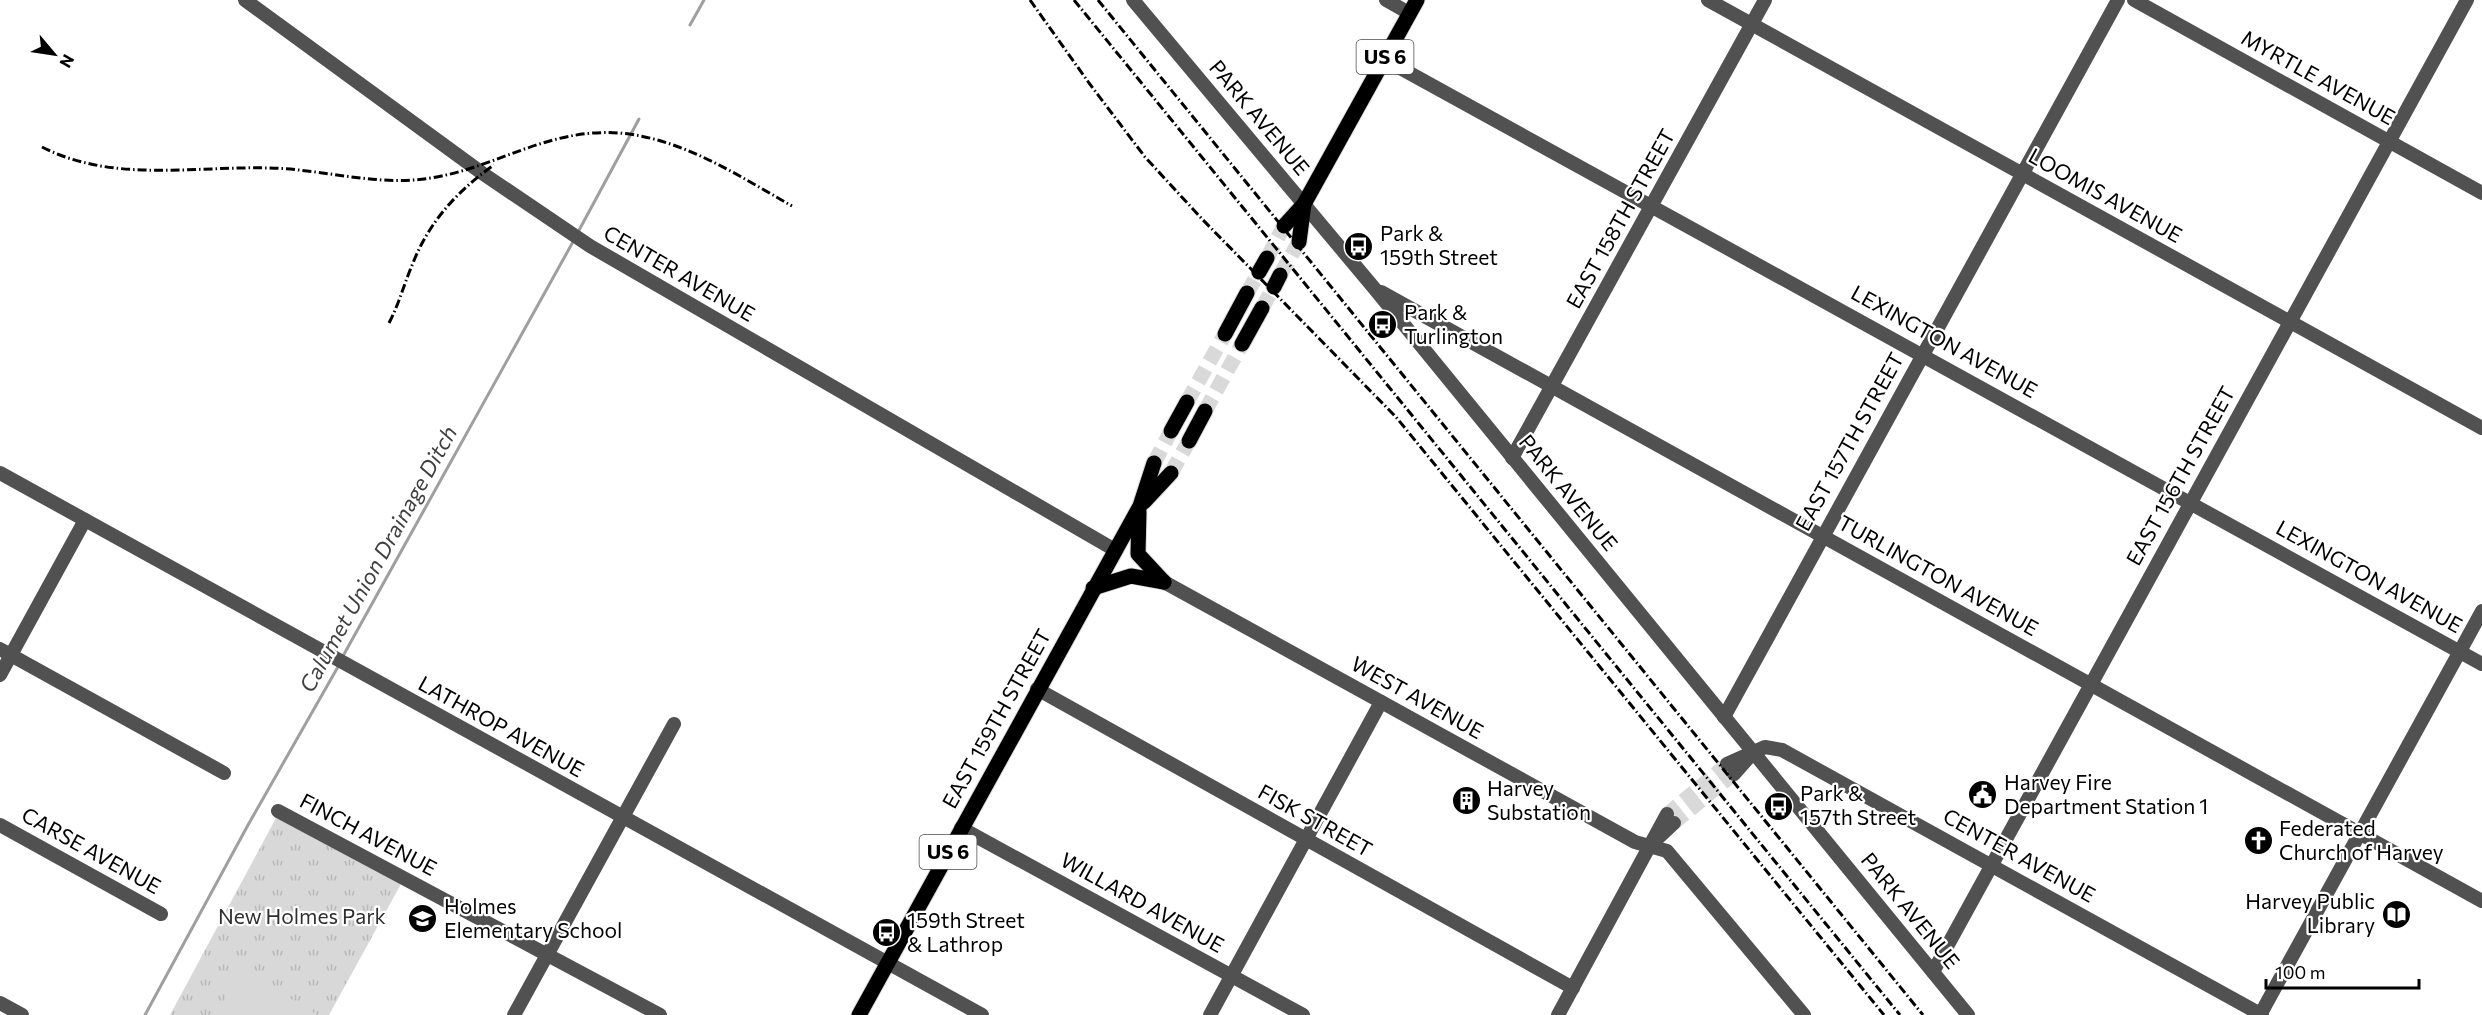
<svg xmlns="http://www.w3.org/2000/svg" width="2482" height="1015" font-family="Commissioner,sans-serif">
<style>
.grass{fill:url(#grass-tufts)}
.pitch{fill:#d8d8d8}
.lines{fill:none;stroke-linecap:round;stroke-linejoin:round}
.stream{stroke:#9f9f9f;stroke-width:3}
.minor-tunnel{stroke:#d9d9d9;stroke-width:14;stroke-dasharray:14 7;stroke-linecap:butt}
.major-tunnel{stroke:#d9d9d9;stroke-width:15;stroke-dasharray:15 8;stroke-linecap:butt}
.major-casing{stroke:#dbdbdb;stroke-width:17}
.minor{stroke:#515151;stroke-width:14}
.major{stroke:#000;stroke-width:15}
.rail{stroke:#000;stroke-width:3;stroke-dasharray:9 3 1.5 3;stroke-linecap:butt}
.labels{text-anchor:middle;stroke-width:4.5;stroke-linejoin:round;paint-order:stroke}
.shield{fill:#fff;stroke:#4c4c4c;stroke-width:1.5}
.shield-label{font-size:20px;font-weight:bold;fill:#000}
.street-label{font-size:21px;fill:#000;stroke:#fff}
.poi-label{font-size:21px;fill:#000;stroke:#fff;text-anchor:start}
.park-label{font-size:21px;fill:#2f2f2f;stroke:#fff}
.water-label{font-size:22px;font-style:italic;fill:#404040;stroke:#fff}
</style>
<defs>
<pattern id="grass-tufts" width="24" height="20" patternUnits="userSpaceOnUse" patternTransform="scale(1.5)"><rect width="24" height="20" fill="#d8d8d8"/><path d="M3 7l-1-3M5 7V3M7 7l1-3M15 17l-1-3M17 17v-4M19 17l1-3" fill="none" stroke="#b8b8b8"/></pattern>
</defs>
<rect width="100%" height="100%" fill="#fff"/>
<!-- grass -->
<polygon class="grass" points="276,818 401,884 329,1015 170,1015"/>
<!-- pitch -->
<polygon class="pitch" points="243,969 317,1015 215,1015"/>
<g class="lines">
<!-- stream -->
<g class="stream">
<polyline points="690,25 704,0"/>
<polyline points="577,234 639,119"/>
<polyline points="343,656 574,240"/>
<polyline points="145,1015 248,825 339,665"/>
</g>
<!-- minor-tunnel -->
<g class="minor-tunnel">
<polyline points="1667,814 1727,764"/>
<polyline points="1674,823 1734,774"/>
</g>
<!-- major-tunnel -->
<g class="major-tunnel">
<polyline points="1267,258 1284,226"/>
<polyline points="1280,275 1299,242"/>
<polyline points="1247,293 1259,272"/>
<polyline points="1262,308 1274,287"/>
<polyline points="1187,402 1225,334"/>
<polyline points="1205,411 1242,344"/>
<polyline points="1154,463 1171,431"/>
<polyline points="1171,473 1189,441"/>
</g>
<defs>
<g id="major">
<polyline points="1284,226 1304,204 1417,0"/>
<polyline points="1299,242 1304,204"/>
<polyline points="1259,272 1267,258"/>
<polyline points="1274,287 1280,275"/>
<polyline points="1225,334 1247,293"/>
<polyline points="1242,344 1262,308"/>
<polyline points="1171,431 1187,402"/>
<polyline points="1189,441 1205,411"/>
<polyline points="1144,502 1171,473"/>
<polyline points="1139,512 1138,554 1164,582"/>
<polyline points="1093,588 1131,576 1164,582"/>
<polyline points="859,1015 1140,506 1154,463"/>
</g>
</defs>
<!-- major casing -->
<use href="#major" class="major-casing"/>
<!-- minor -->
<g class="minor">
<polyline points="245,0 482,173 590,246 1115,550"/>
<polyline points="1133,0 1374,288 1968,1015"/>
<polyline points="1386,0 1409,13"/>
<polyline points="1708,0 2482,428"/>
<polyline points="2134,0 2482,193"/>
<polyline points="1384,59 2482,664"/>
<polyline points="1381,292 2482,901"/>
<polyline points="1512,458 1765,0"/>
<polyline points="0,473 982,1015"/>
<polyline points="1164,582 1635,842 1667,851 1804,1015"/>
<polyline points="0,649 224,773"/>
<polyline points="0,675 85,520"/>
<polyline points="1037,689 1573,988"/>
<polyline points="1724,717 2118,0"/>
<polyline points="1727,764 1765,747 1782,750 2262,1015"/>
<polyline points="1734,774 1750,756"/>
<polyline points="278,811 660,1015"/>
<polyline points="0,825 161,914"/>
<polyline points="961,828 1303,1015"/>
<polyline points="1657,839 1674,823"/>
<polyline points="1933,972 2467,0"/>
<polyline points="0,1003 22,1015"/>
<polyline points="514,1015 674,724"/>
<polyline points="1210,1015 1381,702"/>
<polyline points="1558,1015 1667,814"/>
<polyline points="2260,1015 2482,611"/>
</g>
<!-- major -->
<use href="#major" class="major"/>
<!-- rail -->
<g class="rail">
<polyline points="1030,0 1089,83 1145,157 1203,220 1396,417 1884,1015"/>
<polyline points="1074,0 1900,1015"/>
<polyline points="1098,0 1923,1015"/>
<path d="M42,147C112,183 193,166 269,168C323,169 377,187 431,178C498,167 547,128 619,133C682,138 739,176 792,206"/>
<path d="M389,323C399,304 404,284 413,263C429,222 458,190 494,165"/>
</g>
</g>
<!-- icons -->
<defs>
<symbol id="bus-disc" viewBox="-11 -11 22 22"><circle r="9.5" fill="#000" stroke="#fff"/><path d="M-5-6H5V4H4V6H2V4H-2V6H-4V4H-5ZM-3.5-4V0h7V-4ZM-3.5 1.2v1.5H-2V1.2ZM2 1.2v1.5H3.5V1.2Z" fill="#fff"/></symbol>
<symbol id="civic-disc" viewBox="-11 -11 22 22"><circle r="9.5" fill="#000" stroke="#fff"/><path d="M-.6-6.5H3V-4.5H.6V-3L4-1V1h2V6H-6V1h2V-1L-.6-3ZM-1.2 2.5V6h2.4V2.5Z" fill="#fff"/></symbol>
<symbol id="building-disc" viewBox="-11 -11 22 22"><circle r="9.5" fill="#000" stroke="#fff"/><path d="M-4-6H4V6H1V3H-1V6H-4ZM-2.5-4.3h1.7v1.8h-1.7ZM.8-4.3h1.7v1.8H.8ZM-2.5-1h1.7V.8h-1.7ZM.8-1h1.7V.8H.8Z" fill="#fff"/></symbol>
<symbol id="church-disc" viewBox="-11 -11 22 22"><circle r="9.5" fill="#000" stroke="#fff"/><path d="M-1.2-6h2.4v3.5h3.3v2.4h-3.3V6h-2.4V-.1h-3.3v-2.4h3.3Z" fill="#fff"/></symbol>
<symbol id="library-disc" viewBox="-11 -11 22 22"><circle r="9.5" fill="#000" stroke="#fff"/><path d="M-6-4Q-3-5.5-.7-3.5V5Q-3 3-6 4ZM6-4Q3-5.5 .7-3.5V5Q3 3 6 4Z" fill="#fff"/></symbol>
<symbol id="school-disc" viewBox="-11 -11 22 22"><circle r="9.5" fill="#000" stroke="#fff"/><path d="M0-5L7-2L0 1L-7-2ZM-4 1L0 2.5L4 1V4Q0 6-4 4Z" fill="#fff"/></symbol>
</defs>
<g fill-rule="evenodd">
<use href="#bus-disc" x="1342" y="230" width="33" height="33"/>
<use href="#bus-disc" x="1366" y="308" width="33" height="33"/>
<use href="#civic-disc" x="1966" y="778" width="33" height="33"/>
<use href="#building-disc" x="1450" y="784" width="33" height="33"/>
<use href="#bus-disc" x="1762" y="790" width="33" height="33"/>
<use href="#church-disc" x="2242" y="824" width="33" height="33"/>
<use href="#library-disc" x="2380" y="898" width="33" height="33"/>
<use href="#school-disc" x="406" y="902" width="33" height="33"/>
<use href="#bus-disc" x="870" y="916" width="33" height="33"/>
</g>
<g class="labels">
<!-- shield labels -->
<g class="shield">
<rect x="1356.5" y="40" width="57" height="34" rx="4.5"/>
<rect x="919.5" y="835" width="57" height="34" rx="4.5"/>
</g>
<g class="shield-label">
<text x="1385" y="64">US 6</text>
<text x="948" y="859">US 6</text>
</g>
<!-- street labels -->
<g class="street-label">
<text transform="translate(2318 78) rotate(29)" y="7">MYRTLE AVENUE</text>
<text transform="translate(1259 118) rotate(50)" y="7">PARK AVENUE</text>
<text transform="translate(2105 196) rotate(29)" y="7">LOOMIS AVENUE</text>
<text transform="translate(1621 219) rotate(-61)" y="7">EAST 158TH STREET</text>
<text transform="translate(679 274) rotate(30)" y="7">CENTER AVENUE</text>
<text transform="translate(1944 342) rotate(29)" y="7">LEXINGTON AVENUE</text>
<text transform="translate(1850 442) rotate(-61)" y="7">EAST 157TH STREET</text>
<text transform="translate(2181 476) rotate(-61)" y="7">EAST 156TH STREET</text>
<text transform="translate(1568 493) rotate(51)" y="7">PARK AVENUE</text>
<text transform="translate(1938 576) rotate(29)" y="7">TURLINGTON AVENUE</text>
<text transform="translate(2369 577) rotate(29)" y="7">LEXINGTON AVENUE</text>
<text transform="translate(1417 698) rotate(29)" y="7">WEST AVENUE</text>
<text transform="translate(997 719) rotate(-61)" y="7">EAST 159TH STREET</text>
<text transform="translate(501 727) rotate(29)" y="7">LATHROP AVENUE</text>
<text transform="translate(1315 821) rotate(29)" y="7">FISK STREET</text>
<text transform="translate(368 835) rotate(28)" y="7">FINCH AVENUE</text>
<text transform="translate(91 851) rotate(29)" y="7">CARSE AVENUE</text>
<text transform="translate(2019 856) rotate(29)" y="7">CENTER AVENUE</text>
<text transform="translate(1142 903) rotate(29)" y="7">WILLARD AVENUE</text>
<text transform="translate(1910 911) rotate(51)" y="7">PARK AVENUE</text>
</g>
<!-- poi labels -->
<g class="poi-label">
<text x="1380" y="241">Park &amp;<tspan x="1380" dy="24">159th Street</tspan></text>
<text x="1404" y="320">Park &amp;<tspan x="1404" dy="24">Turlington</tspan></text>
<text x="2004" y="790">Harvey Fire<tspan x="2004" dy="24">Department Station 1</tspan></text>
<text x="1487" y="796">Harvey<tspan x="1487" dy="24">Substation</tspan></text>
<text x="1800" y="801">Park &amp;<tspan x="1800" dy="24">157th Street</tspan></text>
<text x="2279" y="836">Federated<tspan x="2279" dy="24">Church of Harvey</tspan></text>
<text x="2375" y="909" text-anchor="end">Harvey Public<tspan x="2375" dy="24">Library</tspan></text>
<text x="444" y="914">Holmes<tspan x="444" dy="24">Elementary School</tspan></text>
<text x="907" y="928">159th Street<tspan x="907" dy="24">&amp; Lathrop</tspan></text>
</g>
<!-- park labels -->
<g class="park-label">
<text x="302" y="924">New Holmes Park</text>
</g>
<!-- water labels -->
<g class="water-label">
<text transform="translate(378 559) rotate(-61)" y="8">Calumet Union Drainage Ditch</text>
</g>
</g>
<!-- north arrow -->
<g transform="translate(54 54) rotate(119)" stroke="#ffffff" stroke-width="4.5" paint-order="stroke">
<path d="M0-4.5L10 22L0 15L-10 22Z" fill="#000000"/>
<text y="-9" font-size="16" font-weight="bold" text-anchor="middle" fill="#000000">N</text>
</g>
<!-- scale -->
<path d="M2266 979v9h153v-9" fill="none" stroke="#000000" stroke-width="3"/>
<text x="2275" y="979" font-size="18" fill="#000000" stroke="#ffffff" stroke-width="4.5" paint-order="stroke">100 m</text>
</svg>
